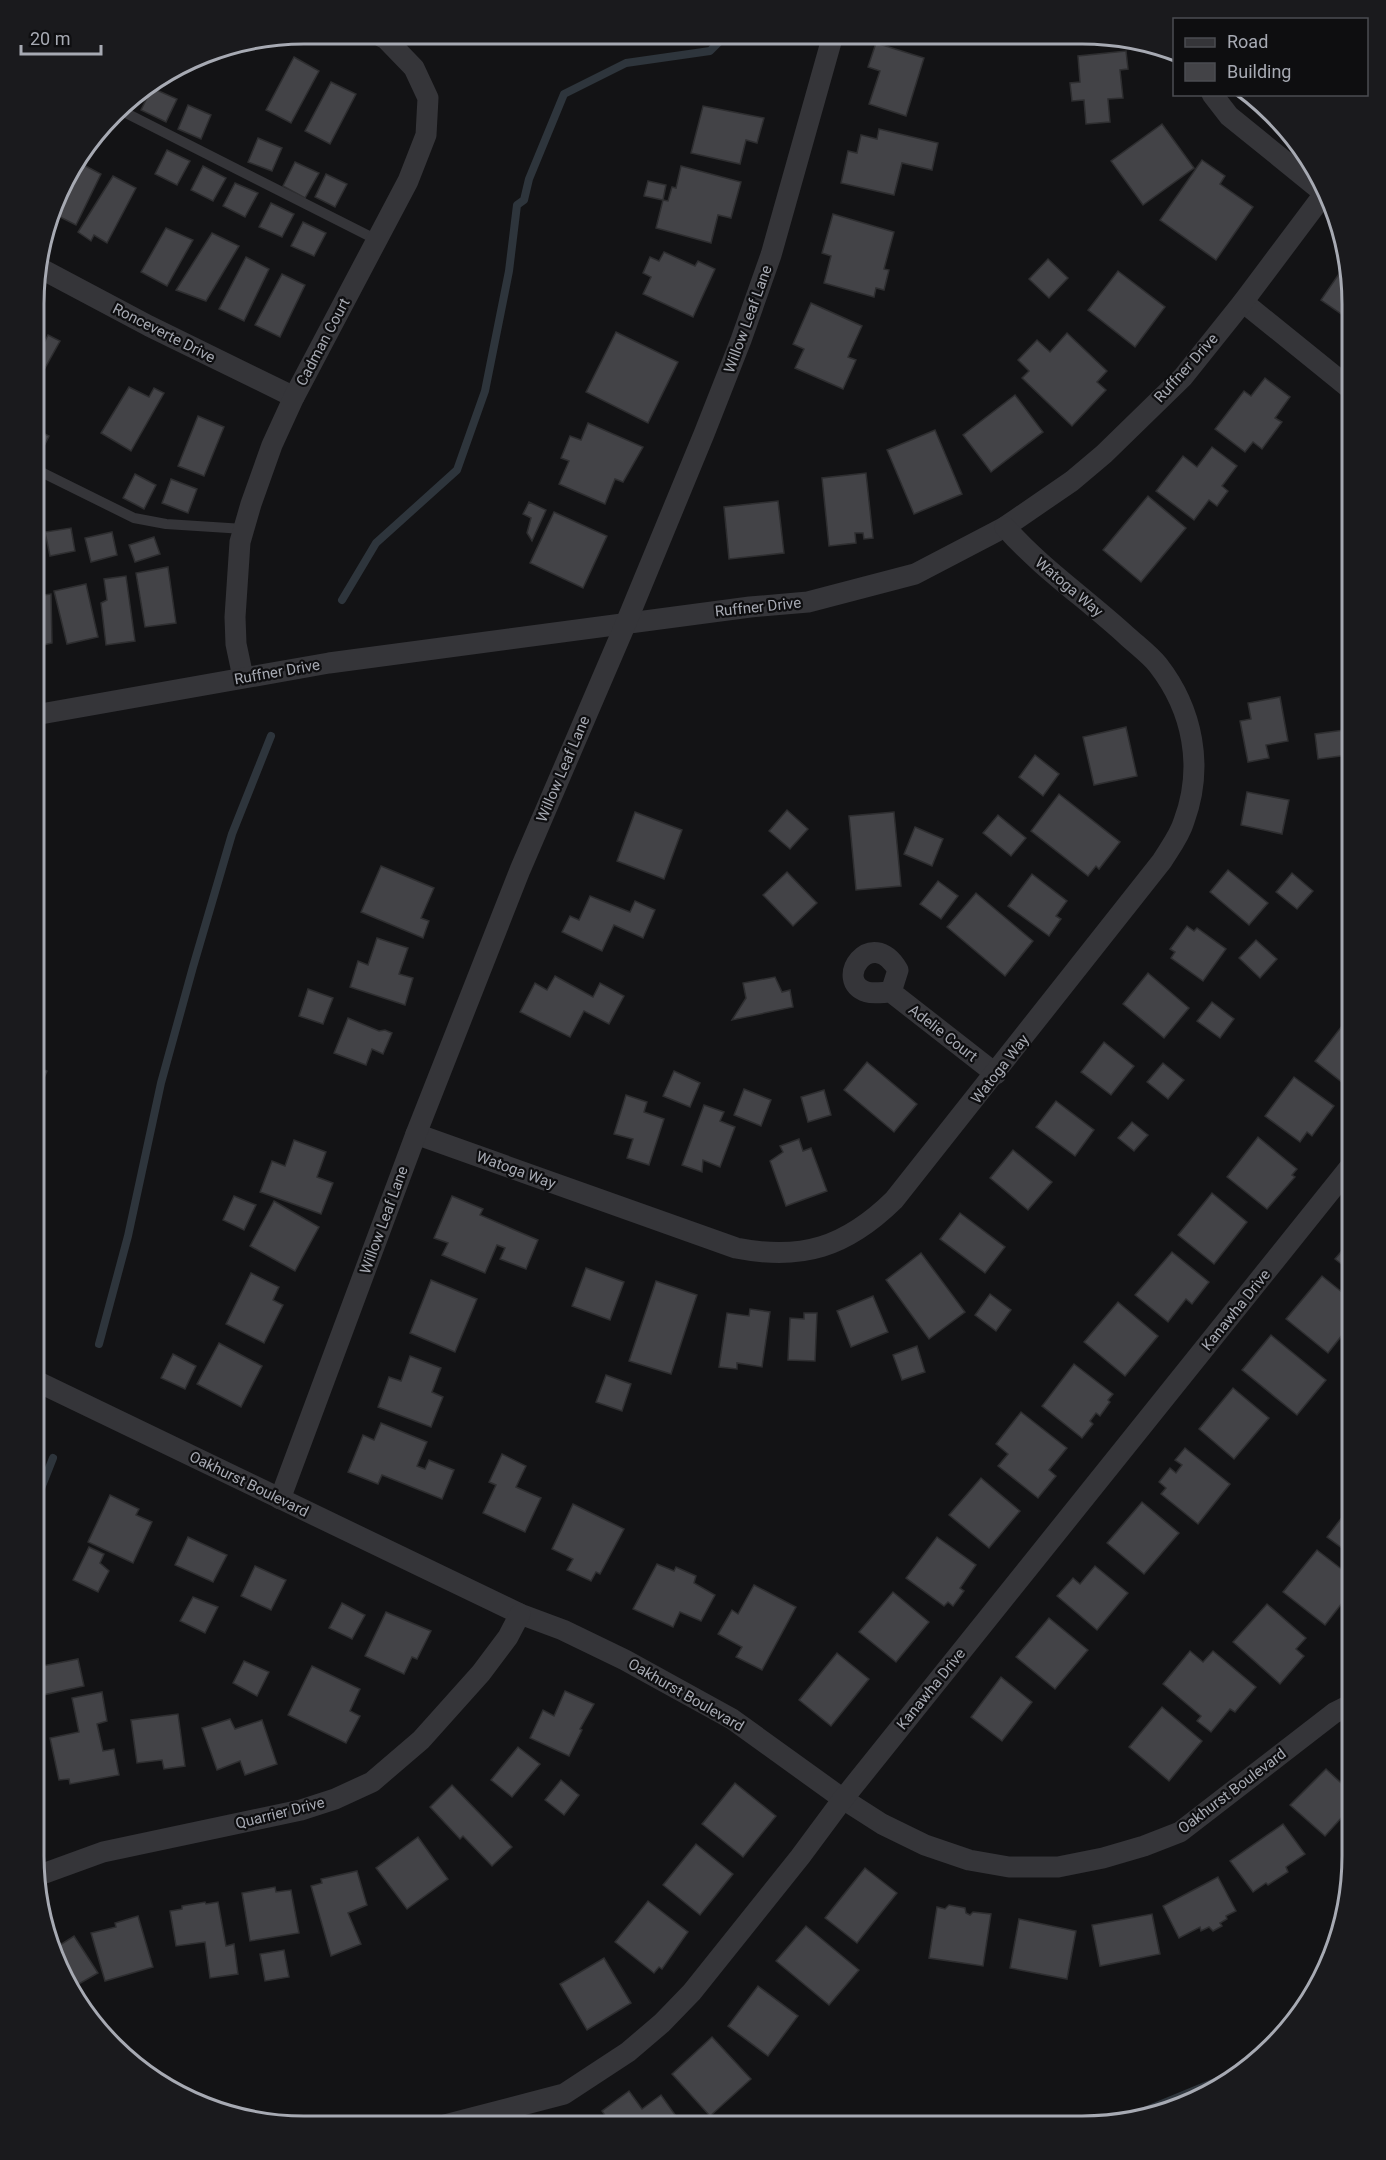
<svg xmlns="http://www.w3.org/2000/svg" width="1386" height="2160" font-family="Roboto,sans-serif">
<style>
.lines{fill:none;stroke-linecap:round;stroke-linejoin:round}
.stream{stroke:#2e353c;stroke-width:8}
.building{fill:#434347;stroke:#2e2e30;stroke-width:1.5}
.service{stroke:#353539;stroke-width:10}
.minor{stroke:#353539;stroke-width:21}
.labels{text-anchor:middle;stroke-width:4.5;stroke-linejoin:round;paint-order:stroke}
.street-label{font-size:15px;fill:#a7aab3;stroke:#0e0e10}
.rim{fill:none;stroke:#a7aab3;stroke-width:3}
</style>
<rect width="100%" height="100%" fill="#131315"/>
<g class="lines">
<!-- stream -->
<g class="stream">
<polyline points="342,600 376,543 457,470 485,391 509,271 517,205 524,200 529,179 564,94 626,63 710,51 727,34"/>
<polyline points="99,1344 128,1236 161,1083 193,967 232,834 271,736"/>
<polyline points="34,1506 53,1458"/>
<polyline points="1125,2119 1249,2068"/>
</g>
</g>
<!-- building -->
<g class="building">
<polygon points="876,43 924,58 906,116 869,104 880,71 868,67"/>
<polygon points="1126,51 1128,69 1120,70 1123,98 1108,99 1110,122 1086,124 1084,100 1072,101 1070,83 1080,82 1078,56"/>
<polygon points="199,54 190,70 181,65"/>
<polygon points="294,57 319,71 291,123 266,110"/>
<polygon points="331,82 356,94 330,144 305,131"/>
<polygon points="152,88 177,99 166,122 141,110"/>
<polygon points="188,105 211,115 201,139 178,129"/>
<polygon points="703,106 764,118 757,143 746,140 740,164 691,153"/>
<polygon points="1162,124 1194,168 1143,205 1111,161"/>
<polygon points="879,129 938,143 932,170 902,163 894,195 841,183 848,151 857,153 861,135 877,139"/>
<polygon points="258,138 282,148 272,171 248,162"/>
<polygon points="167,150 190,161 177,185 155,174"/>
<polygon points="1202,160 1225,176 1220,184 1253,207 1216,260 1160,220"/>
<polygon points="78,162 101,174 76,225 52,213"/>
<polygon points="295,162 319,173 305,198 283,186"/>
<polygon points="203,166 226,178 213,201 191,190"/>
<polygon points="681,166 741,182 731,218 718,215 711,243 656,228 663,200 668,201 672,187 676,188"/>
<polygon points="326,174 347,184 335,207 315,197"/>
<polygon points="113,176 136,188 107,243 94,235 91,241 78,232"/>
<polygon points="648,181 666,185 663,200 644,196"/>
<polygon points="235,183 258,193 245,217 223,206"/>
<polygon points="271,203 294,214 282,237 259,227"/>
<polygon points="833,214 894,232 884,269 889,270 884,290 876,288 874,297 824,283 831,256 822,253"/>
<polygon points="303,222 326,233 314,256 291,246"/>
<polygon points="166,228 193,240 167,286 141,272"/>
<polygon points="212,233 239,246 206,301 176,290"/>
<polygon points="664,252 695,266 698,261 715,269 693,317 643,294 651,277 643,273 650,257 659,261"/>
<polygon points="246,257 269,269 244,321 219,309"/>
<polygon points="1048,259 1068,278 1049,298 1029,279"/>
<polygon points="1345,265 1353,303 1353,322 1321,300"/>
<polygon points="1118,271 1165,307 1135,347 1088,310"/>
<polygon points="282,274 305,285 280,337 255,325"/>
<polygon points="811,303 862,326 848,357 856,360 843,389 795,368 804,349 793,344"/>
<polygon points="616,332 678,362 648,423 586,392"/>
<polygon points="1067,333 1107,371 1097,382 1106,390 1072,426 1022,378 1029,371 1018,360 1037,340 1050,352"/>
<polygon points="48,335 60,341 45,368 41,366 35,376 35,341 43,345"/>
<polygon points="1265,378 1290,397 1275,418 1282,422 1262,449 1253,442 1245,452 1215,429 1244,391 1251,396"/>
<polygon points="129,387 149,397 154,388 164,393 131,451 101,433"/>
<polygon points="1015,395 1043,432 991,472 963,435"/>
<polygon points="198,416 224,427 204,476 178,466"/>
<polygon points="588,423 643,447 623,482 615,479 605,504 559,484 569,461 561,458 570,436 581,440"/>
<polygon points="35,429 49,436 37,460 35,459"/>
<polygon points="935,430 962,494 914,514 887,450"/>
<polygon points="1212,447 1237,466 1222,486 1228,491 1217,506 1209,500 1194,520 1156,491 1183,456 1197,467"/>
<polygon points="866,473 873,538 864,539 863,533 855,533 856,543 829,546 822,478"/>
<polygon points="135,474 156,485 144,509 123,498"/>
<polygon points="171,479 197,489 188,513 162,503"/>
<polygon points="1148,496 1186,528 1141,582 1103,550"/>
<polygon points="778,501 784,553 729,559 724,507"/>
<polygon points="529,502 546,510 532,541 527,533 531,518 523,514"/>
<polygon points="554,512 607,536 583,588 530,563"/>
<polygon points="71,528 75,551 50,556 45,532"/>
<polygon points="112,532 117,555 91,562 85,538"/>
<polygon points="154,537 160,554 135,562 129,545"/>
<polygon points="168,567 176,623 145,627 136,573"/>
<polygon points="126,576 135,641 106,645 101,603 107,600 104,579"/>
<polygon points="86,584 98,637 67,644 54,591"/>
<polygon points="51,594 52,643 35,647 35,596"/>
<polygon points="1280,697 1288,741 1266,745 1269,758 1248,762 1240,721 1251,719 1248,703"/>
<polygon points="1126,727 1137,776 1094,785 1083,737"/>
<polygon points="1344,730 1348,755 1318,759 1315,734"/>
<polygon points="1035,755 1059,774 1043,796 1019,777"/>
<polygon points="1247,792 1289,800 1282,834 1241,825"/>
<polygon points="1059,794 1120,842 1099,869 1096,866 1088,876 1031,831"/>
<polygon points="787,810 808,829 790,849 769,831"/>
<polygon points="635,812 682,830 664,879 617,861"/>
<polygon points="894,812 901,886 856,890 849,816"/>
<polygon points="998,815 1026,838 1011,856 983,833"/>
<polygon points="915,827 943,839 932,866 904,854"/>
<polygon points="381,866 434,888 421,918 429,921 423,938 361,912"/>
<polygon points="1228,870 1268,903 1249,925 1210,892"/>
<polygon points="787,872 817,903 793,926 763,895"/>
<polygon points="1292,873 1313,891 1297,909 1276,892"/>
<polygon points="1032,874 1067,901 1056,916 1061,919 1049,936 1008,906"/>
<polygon points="938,881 958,896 941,919 920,904"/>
<polygon points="976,893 1033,941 1005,976 947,927"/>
<polygon points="590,896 630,912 635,901 655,910 643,938 614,925 602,951 562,932 570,916 579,920"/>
<polygon points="1187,926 1194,931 1197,928 1226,949 1203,981 1171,958 1175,952 1170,949"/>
<polygon points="377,938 408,948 399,974 413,978 405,1005 350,987 358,961 368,965"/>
<polygon points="1256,940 1277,959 1260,978 1239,958"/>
<polygon points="1148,973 1189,1008 1164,1038 1123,1004"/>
<polygon points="555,976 593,997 600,983 624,996 609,1024 584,1011 570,1037 520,1012 535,983 547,990"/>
<polygon points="775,977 782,992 790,990 793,1007 732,1020 746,998 743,983"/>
<polygon points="308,989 333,998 323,1024 299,1016"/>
<polygon points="1212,1002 1234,1019 1220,1038 1197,1021"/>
<polygon points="348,1018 379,1031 385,1030 392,1033 383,1054 372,1049 366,1065 334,1053"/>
<polygon points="1345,1022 1353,1029 1352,1090 1315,1061"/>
<polygon points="1104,1042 1134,1066 1111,1095 1081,1072"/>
<polygon points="867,1062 917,1104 894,1132 844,1090"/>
<polygon points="1163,1063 1184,1080 1168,1099 1147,1082"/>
<polygon points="34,1065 47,1071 34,1100"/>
<polygon points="674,1071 700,1083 690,1107 663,1096"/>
<polygon points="1294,1077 1334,1106 1312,1136 1307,1132 1300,1142 1265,1116"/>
<polygon points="744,1089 771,1100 761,1126 734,1115"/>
<polygon points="824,1090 831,1115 808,1122 801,1097"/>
<polygon points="626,1095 647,1102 644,1112 664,1119 649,1165 627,1158 633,1139 614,1134"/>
<polygon points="1056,1101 1094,1130 1075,1156 1036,1127"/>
<polygon points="704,1105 724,1112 720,1121 735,1127 720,1167 703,1160 702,1172 682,1165"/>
<polygon points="1132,1122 1148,1135 1134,1151 1118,1138"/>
<polygon points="1258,1137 1297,1169 1292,1175 1295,1177 1267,1209 1227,1177"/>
<polygon points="799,1139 803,1151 811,1148 827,1191 786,1206 770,1161 783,1152 780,1146"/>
<polygon points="294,1140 326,1152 317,1177 333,1183 321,1214 260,1192 272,1161 285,1166"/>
<polygon points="1013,1150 1052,1182 1028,1210 990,1178"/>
<polygon points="1212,1193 1247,1222 1214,1264 1178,1235"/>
<polygon points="234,1196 256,1205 244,1230 223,1220"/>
<polygon points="452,1196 483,1209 480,1215 538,1240 526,1269 500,1259 505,1248 497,1245 485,1273 442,1255 448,1243 434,1238"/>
<polygon points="274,1201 319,1227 295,1271 250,1246"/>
<polygon points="960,1213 1005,1247 985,1273 940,1239"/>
<polygon points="1353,1238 1353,1273 1335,1259"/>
<polygon points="1172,1252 1209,1282 1192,1304 1186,1299 1168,1322 1135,1295"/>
<polygon points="921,1253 965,1312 929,1339 886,1280"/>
<polygon points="586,1268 624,1282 610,1320 572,1306"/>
<polygon points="251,1273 279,1287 273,1300 283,1305 264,1343 226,1324"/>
<polygon points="1322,1276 1353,1301 1353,1331 1347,1338 1343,1334 1328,1353 1286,1319"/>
<polygon points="431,1280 477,1299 455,1352 410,1333"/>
<polygon points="656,1281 697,1295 671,1374 629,1361"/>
<polygon points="990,1294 1011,1310 996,1331 975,1315"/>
<polygon points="873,1296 888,1332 851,1347 837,1311"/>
<polygon points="1118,1302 1158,1336 1125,1376 1084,1342"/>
<polygon points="750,1309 770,1312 762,1367 737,1363 737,1369 719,1367 727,1313 749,1316"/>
<polygon points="804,1313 817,1313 815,1361 788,1360 790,1318 804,1319"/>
<polygon points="1271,1335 1326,1380 1297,1415 1242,1370"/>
<polygon points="219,1343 262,1366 241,1407 197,1384"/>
<polygon points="917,1346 925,1372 902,1380 893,1355"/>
<polygon points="173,1354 196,1366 185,1389 161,1378"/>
<polygon points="410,1356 441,1368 432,1392 443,1397 431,1427 378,1407 389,1377 401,1381"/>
<polygon points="1074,1364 1113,1394 1108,1400 1110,1402 1100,1416 1096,1413 1090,1421 1093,1424 1082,1438 1042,1406"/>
<polygon points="606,1375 631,1384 622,1411 596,1402"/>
<polygon points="1233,1388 1269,1418 1234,1459 1199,1429"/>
<polygon points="1021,1412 1067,1448 1049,1470 1056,1476 1038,1498 998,1466 1008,1454 996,1444"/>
<polygon points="381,1423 427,1442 417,1466 425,1469 429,1460 454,1470 442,1499 382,1475 378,1484 348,1472 363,1435 374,1440"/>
<polygon points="1185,1448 1230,1484 1198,1524 1161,1494 1166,1488 1159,1482 1170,1468 1176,1473 1182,1465 1175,1460"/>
<polygon points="502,1454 526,1466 516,1487 541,1498 525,1532 483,1513 496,1485 489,1482"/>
<polygon points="981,1478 1020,1511 989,1548 949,1515"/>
<polygon points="110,1495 139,1509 136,1515 152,1522 133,1563 88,1542"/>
<polygon points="1142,1502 1179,1533 1144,1574 1107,1543"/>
<polygon points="1353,1503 1353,1556 1327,1537"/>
<polygon points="573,1504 624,1529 600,1574 596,1572 591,1581 567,1570 573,1559 552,1549"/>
<polygon points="188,1537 227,1555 213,1582 175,1565"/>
<polygon points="937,1537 976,1565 960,1588 964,1591 953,1606 948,1602 944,1606 906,1578"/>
<polygon points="89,1547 104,1554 100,1563 109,1571 98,1592 73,1580"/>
<polygon points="1317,1550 1353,1578 1353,1589 1325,1625 1283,1592"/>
<polygon points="657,1564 674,1571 676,1567 696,1576 694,1583 715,1595 701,1621 680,1612 673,1627 633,1609"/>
<polygon points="255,1566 286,1580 271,1610 241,1596"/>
<polygon points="1095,1566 1128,1593 1097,1630 1057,1596 1073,1578 1080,1584"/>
<polygon points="754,1585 796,1607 762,1670 736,1657 742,1647 718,1634 732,1610 738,1614"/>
<polygon points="893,1592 929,1622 896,1662 859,1632"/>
<polygon points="193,1597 218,1607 205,1633 180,1621"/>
<polygon points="342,1603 365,1615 352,1639 329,1628"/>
<polygon points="1267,1604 1306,1638 1296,1649 1304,1656 1280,1684 1233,1642"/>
<polygon points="386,1612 431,1631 417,1659 412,1657 404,1674 365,1656"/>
<polygon points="1049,1618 1088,1650 1055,1689 1016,1657"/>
<polygon points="1190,1651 1203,1662 1213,1651 1256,1687 1235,1712 1230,1709 1211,1732 1197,1721 1201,1716 1163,1684"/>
<polygon points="837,1653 869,1679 831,1726 799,1700"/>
<polygon points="78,1659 84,1686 43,1695 37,1667"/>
<polygon points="244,1661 269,1672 257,1696 233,1683"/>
<polygon points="312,1666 360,1689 350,1711 360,1716 346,1743 288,1715"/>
<polygon points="1001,1677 1032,1702 1002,1741 971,1717"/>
<polygon points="565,1691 594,1704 580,1729 582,1730 569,1756 530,1738 543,1710 554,1716"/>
<polygon points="102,1692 107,1721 97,1724 103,1751 114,1749 119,1775 70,1784 69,1779 59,1780 50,1738 79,1732 72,1698"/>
<polygon points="1162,1707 1202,1741 1169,1781 1129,1747"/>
<polygon points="178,1714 185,1766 164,1769 162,1760 137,1763 131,1720"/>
<polygon points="230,1719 235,1729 262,1720 277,1764 245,1775 240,1761 217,1770 202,1728"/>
<polygon points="518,1747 540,1764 512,1797 491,1780"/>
<polygon points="1326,1769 1352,1793 1352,1806 1325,1836 1290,1805"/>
<polygon points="561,1780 579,1795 564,1815 545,1800"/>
<polygon points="735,1783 776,1816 743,1857 702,1824"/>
<polygon points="452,1785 512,1847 492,1866 463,1836 460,1839 430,1807"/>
<polygon points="1283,1824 1305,1854 1286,1867 1288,1872 1268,1885 1266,1883 1253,1892 1230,1861"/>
<polygon points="418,1837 448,1879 407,1909 376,1868"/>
<polygon points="696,1844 733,1874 700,1915 663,1885"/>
<polygon points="865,1868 897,1893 857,1943 825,1918"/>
<polygon points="357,1871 367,1905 348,1913 361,1944 331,1956 311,1886 322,1883 321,1879"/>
<polygon points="1218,1877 1236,1911 1226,1916 1227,1919 1220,1923 1222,1926 1213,1931 1209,1927 1201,1931 1200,1927 1179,1938 1163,1906"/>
<polygon points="275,1887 276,1892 291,1890 299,1933 250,1941 242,1893"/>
<polygon points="648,1901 688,1932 662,1969 659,1967 654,1973 615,1942"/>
<polygon points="205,1902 206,1904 218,1902 226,1946 234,1944 238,1974 210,1978 205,1942 176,1946 170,1911 182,1909 182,1906"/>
<polygon points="949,1905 965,1908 966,1913 970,1915 973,1912 991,1914 983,1966 929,1958 937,1907 945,1909"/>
<polygon points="1152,1914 1160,1954 1100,1966 1092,1925"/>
<polygon points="138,1916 153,1967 105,1981 91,1933 116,1927 115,1923"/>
<polygon points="1019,1919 1076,1931 1067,1979 1010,1968"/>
<polygon points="806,1926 859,1970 829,2005 776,1961"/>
<polygon points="74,1936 98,1973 70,1989 54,1960 52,1950"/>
<polygon points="284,1950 289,1977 265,1981 260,1954"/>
<polygon points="604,1958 631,2003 587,2030 560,1984"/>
<polygon points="758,1986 798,2016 768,2056 728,2026"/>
<polygon points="712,2037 751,2079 710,2116 672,2074"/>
<polygon points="629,2091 642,2109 661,2095 683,2126 612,2126 602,2111"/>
</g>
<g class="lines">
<!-- service -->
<g class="service">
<polyline points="118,109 377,240"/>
<polyline points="35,469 134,518 166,524 244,529"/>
</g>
<!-- minor -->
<g class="minor">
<polyline points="1212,94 1229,116 1324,193"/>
<polyline points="36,266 149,326 294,397"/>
<polyline points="1243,302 1353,391"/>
<polyline points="243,677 236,644 235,617 240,542 251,504 272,445 294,397 408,181 426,135 428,98 414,68 386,39 375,33"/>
<polyline points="35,715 329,663 750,607 808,602 915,574 1005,527 1072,481 1104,454 1183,377 1243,302 1327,190"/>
<path d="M891,992C884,992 874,994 867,992C832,982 871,924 898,970L891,992L996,1074"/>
<path d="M416,1134L736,1248C802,1261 846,1247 894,1200L1162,861C1170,848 1180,835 1184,821C1204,767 1193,710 1158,665C1150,655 1138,646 1128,637C1087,599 1042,569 1005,527"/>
<polyline points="34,1380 520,1614 563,1630 625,1660 732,1719 843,1799 882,1824 925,1845 969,1860 1009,1867 1058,1867 1103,1858 1144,1846 1180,1832 1334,1713 1352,1704"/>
<polyline points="280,1499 416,1134 520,870 626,623 704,434 741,340 771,255 833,35"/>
<polyline points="37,1876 103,1852 301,1810 335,1799 372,1782 421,1740 481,1673 508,1637 520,1614"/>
<polyline points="445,2125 564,2094 628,2052 662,2023 692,1992 800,1857 843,1799 1353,1163"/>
</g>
</g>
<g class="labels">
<!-- street labels -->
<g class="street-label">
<text transform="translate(748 319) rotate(-70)" y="5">Willow Leaf Lane</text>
<text transform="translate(164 333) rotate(27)" y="5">Ronceverte Drive</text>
<text transform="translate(323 342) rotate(-62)" y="5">Cadman Court</text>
<text transform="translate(1186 368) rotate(-48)" y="5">Ruffner Drive</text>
<text transform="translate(1069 587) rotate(40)" y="5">Watoga Way</text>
<text transform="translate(758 607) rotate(-6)" y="5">Ruffner Drive</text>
<text transform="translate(277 672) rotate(-10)" y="5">Ruffner Drive</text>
<text transform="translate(563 769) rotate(-67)" y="5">Willow Leaf Lane</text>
<text transform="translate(943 1033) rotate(38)" y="5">Adelie Court</text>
<text transform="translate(1000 1069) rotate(-52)" y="5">Watoga Way</text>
<text transform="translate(516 1170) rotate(20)" y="5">Watoga Way</text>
<text transform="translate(384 1220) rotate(-70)" y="5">Willow Leaf Lane</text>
<text transform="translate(1236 1310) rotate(-51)" y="5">Kanawha Drive</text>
<text transform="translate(249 1484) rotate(26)" y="5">Oakhurst Boulevard</text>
<text transform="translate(931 1689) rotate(-51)" y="5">Kanawha Drive</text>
<text transform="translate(686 1695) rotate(30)" y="5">Oakhurst Boulevard</text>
<text transform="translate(1232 1791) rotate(-37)" y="5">Oakhurst Boulevard</text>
<text transform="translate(280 1813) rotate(-14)" y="5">Quarrier Drive</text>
</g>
</g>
<!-- crop -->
<path d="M0 0H1386V2160H0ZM304 44H1082A260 260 0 0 1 1342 304V1856A260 260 0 0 1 1082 2116H304A260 260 0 0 1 44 1856V304A260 260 0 0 1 304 44Z" fill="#1a1a1d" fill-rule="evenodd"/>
<path class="rim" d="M304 44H1082A260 260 0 0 1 1342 304V1856A260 260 0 0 1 1082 2116H304A260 260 0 0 1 44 1856V304A260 260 0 0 1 304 44Z"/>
<!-- legend -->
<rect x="1173" y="18" width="195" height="78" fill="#0e0e10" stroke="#4b4c51" stroke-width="1.5"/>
<rect x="1185" y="38" width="30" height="9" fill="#353539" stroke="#4b4c51" stroke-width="1.5"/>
<text x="1227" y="48" font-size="18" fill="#a7aab3">Road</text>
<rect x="1185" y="63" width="30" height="18" fill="#434347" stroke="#4b4c51" stroke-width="1.5"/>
<text x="1227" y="78" font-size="18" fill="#a7aab3">Building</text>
<!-- scale -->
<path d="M21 45v9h80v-9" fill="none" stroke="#a7aab3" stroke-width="3"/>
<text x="30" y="45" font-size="18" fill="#a7aab3" stroke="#0e0e10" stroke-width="4.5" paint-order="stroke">20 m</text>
</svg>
